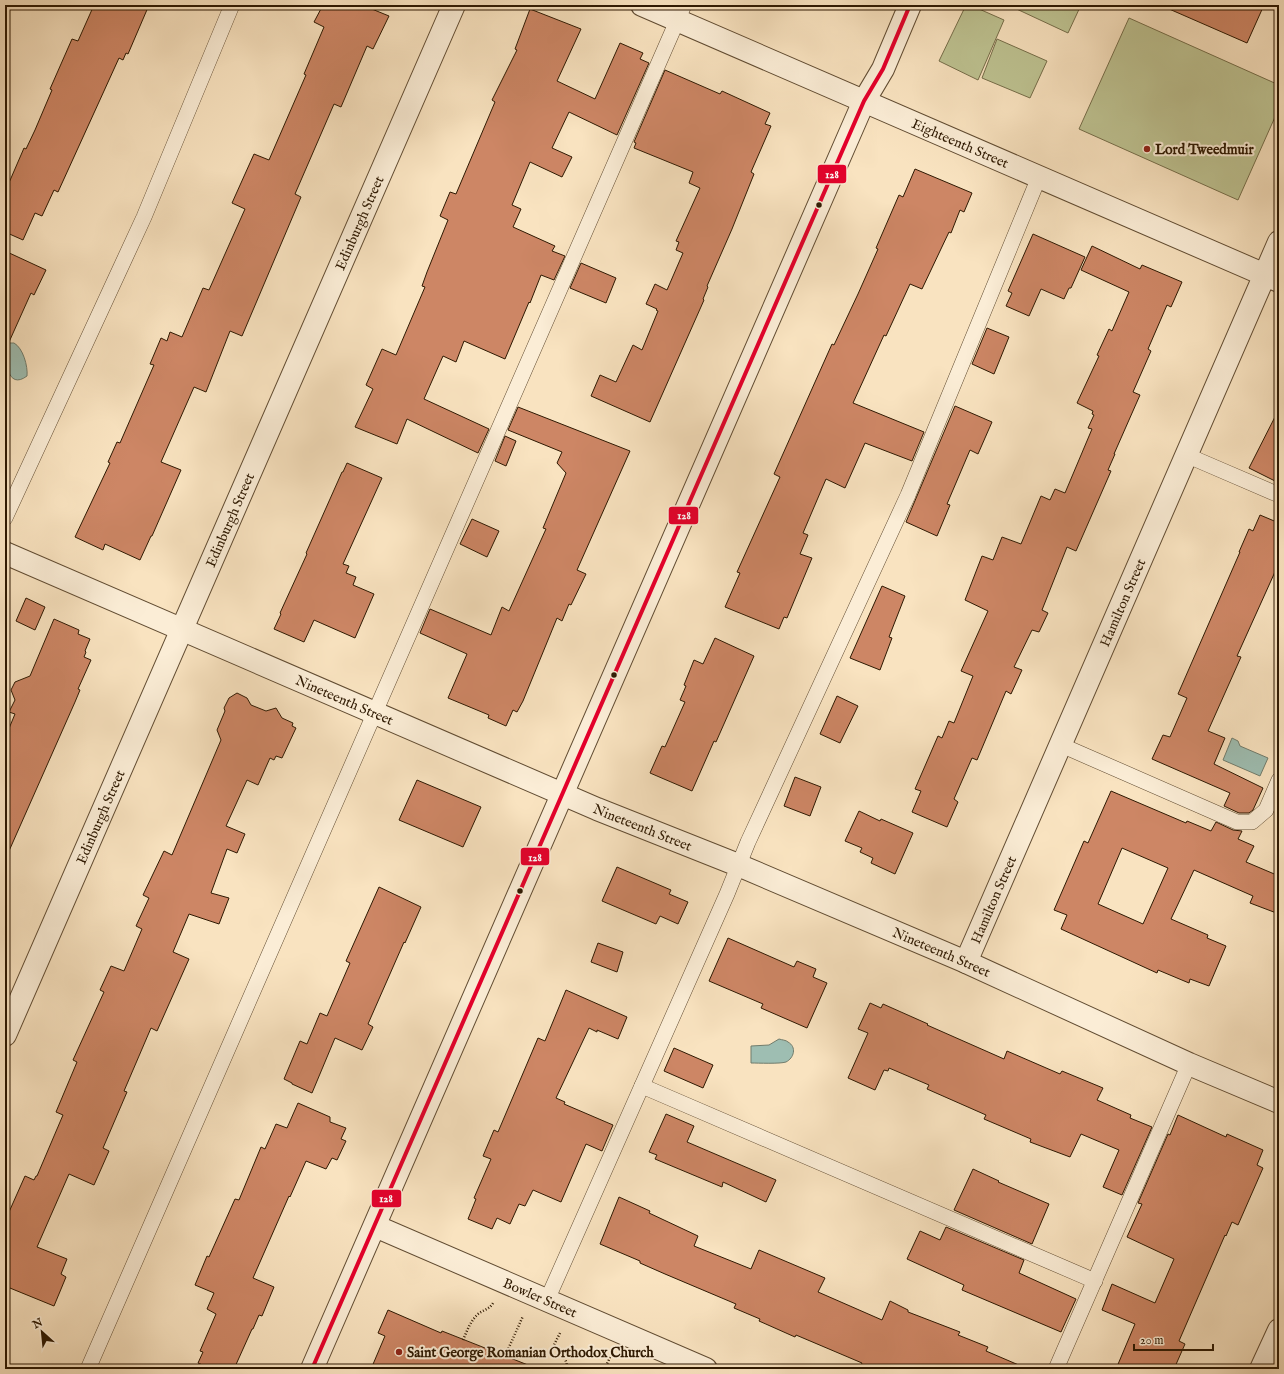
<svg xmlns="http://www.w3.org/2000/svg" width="1284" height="1374" font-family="'IM FELL English',serif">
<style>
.green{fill:#bec392;stroke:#766e4a}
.water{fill:#9ebeb2;stroke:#717c6c}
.building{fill:#cd8665;stroke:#2e1902;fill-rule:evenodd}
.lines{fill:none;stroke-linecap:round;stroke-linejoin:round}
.service-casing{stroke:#614c32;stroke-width:16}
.minor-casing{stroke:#614c32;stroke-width:24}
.tertiary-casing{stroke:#614c32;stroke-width:24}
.path{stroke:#2e1902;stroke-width:2.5;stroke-dasharray:1 2;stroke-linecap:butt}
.service{stroke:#fbedd6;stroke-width:15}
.minor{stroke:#fbedd6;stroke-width:22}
.tertiary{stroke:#fbedd6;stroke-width:22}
.bus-1-casing{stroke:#fbedd6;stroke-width:7}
.bus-1{stroke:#e4002b;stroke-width:4}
.poi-dot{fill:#8f2418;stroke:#fbedd6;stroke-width:1.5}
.bus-dot{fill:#2e1902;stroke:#fbedd6;stroke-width:1.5}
.labels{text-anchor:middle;stroke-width:4;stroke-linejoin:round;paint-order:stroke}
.street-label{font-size:14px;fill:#2e1902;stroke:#fbedd6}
.poi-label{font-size:14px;font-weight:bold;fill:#2e1902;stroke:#fbedd6;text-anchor:start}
.line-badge{stroke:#fbedd6;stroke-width:1.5}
.badge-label{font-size:11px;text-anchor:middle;font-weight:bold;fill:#fff}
</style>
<rect width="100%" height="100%" fill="#f9e3c0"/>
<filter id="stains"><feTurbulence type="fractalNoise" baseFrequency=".005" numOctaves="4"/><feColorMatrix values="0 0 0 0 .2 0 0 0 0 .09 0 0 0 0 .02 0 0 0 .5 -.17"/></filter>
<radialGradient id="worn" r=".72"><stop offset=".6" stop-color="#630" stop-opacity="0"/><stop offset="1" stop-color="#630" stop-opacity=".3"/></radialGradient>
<!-- green -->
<g class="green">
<polygon points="966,5 970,5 1004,20 978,80 939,61"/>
<polygon points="1008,5 1081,5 1068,33"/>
<polygon points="1129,18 1279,85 1279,108 1238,200 1079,129"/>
<polygon points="997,39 1047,61 1030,98 982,78"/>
</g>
<!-- water -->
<g class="water">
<path d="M9,343H14C23,348 28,366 27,376C7,391 5,359 5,347Z"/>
<polygon points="1232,738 1238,741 1240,746 1268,758 1260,776 1223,760"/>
<path d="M779,1039C782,1040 786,1040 788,1042C797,1047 794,1058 786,1062C780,1064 758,1063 751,1063V1046L769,1045Z"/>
</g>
<!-- building -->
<g class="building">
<polygon points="94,5 149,5 128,54 126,53 123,60 119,58 58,192 54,190 42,216 35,213 23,240 5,232 5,192 24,148 26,149 35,130 52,90 50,89 72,39 78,41"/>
<polygon points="323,5 362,5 389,16 373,49 367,46 341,107 334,104 295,194 301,197 242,336 230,331 206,392 194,387 161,462 181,470 152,536 151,536 140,560 105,544 103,550 75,537 110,463 108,462 117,442 120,443 154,365 150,364 161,338 167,341 170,332 182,337 203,288 209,290 245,209 232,203 254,154 269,160 306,75 304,74 324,27 314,22"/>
<polygon points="1160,5 1264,5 1247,43"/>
<polygon points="530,9 581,29 557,81 595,99 620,43 643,53 640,59 649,63 617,135 569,112 552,148 572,157 562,177 530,162 512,205 521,209 513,227 555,246 552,251 565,256 554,280 541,275 530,303 529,302 505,359 464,341 456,362 443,356 424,399 489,429 478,453 407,419 397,444 355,427 373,389 366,385 382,349 396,355 425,287 422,286 427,272 448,220 440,216 450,192 456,194 495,102 492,100 517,50 515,49"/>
<polygon points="665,70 720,94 722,91 770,113 765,124 771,126 751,172 754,174 732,229 707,286 708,287 703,299 704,300 650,422 591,396 600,375 616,382 633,345 642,350 658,311 656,310 657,309 646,304 655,284 667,290 683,253 676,250 679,242 676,241 700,188 689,183 693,172 634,148 636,143 634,142"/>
<polygon points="915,169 972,193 964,212 960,210 951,233 949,232 922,289 910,284 886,336 884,335 853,403 924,432 912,461 865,443 845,488 826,479 803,533 808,535 800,554 812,558 787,618 784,617 779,629 725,607 740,573 737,572 780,477 774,474 832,344 834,345 858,294 878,249 876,248 899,195 903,197"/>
<polygon points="1033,234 1085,257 1071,288 1069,288 1064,299 1041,289 1029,316 1006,306 1012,293 1008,291"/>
<polygon points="1092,246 1140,269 1142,265 1182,282 1171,307 1167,305 1148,349 1151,351 1133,392 1140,395 1114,454 1115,454 1108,470 1111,471 1076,551 1067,547 1042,610 1048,613 1039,632 1032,630 1014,667 1022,670 1011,694 1006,691 977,760 972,758 954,799 958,802 947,827 912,812 921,791 915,789 938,736 942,738 949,721 954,723 973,676 961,671 988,611 965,600 982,556 993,560 1002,537 1021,544 1041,496 1050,500 1055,489 1065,493 1092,429 1088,428 1094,415 1092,414 1093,411 1077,403 1099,356 1097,355 1109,329 1112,331 1129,292 1081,270"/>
<polygon points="5,251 46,270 34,295 31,293 5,351"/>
<polygon points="581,263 616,278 606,303 570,288"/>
<polygon points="987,328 1009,337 994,374 972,364"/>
<polygon points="955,406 992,422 978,454 970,450 947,504 950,505 937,536 906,522"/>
<polygon points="518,407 630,451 577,570 586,574 571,605 569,604 562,621 557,618 523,701 517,712 513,710 506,726 488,718 489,715 448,698 467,654 420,633 430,609 491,635 502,607 509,611 546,529 543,528 566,473 557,463 562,452 508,430"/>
<polygon points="1279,409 1279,483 1249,468"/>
<polygon points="505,436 516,441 506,466 495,461"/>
<polygon points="347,463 382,478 343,564 349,566 346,573 356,577 353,585 374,594 355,638 314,620 304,642 274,629 281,614 280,613 307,554 306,553 342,472 343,472"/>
<polygon points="1260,515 1279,523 1279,563 1237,656 1241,657 1208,731 1225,738 1214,764 1263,788 1253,810 1249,813 1239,813 1224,806 1230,793 1152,759 1163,735 1170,737 1187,698 1178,694 1240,552 1239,552 1249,529 1253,531"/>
<polygon points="472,519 499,531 487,557 460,544"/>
<polygon points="882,586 905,596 889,637 892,638 880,670 850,658"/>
<polygon points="26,598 45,607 35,630 16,621"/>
<polygon points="54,619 79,630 78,634 90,639 85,651 86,652 84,657 91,660 78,689 80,690 75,702 5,860 5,738 15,714 9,712 15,700 11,690 15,682 30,676"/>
<polygon points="715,638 754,656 716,742 714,741 692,791 650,773 662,746 665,747 685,702 680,700 686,686 684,685 694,660 703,664"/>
<polygon points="237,693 247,698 251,705 266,711 276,708 282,718 293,723 292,726 296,728 282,758 276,756 274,760 270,758 258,785 247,780 226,826 245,834 237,853 227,849 211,893 229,898 219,924 189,914 173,952 189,959 157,1031 151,1028 124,1091 127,1092 103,1148 109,1151 94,1185 69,1174 37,1247 67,1259 61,1274 66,1277 54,1306 5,1286 5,1221 25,1176 34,1180 36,1176 37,1176 63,1115 56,1112 77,1062 73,1060 104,992 100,990 111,966 124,971 142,929 136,926 149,898 143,895 164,851 172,855 221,740 217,730 225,711 224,708 229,698"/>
<polygon points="837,696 858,706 840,743 820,734"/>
<polygon points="795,777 821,787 810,816 784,806"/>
<polygon points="417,780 481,807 463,847 399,820"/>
<path d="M1111,791L1186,823L1187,821L1211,831L1216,822L1233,830L1242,831L1238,839L1254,846L1246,862L1279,876V914L1250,903L1253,896L1194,870L1171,919L1208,935L1207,938L1226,946L1209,986L1190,979L1189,983L1158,970L1157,973L1061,929L1067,915L1054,910L1084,841L1088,843ZM1122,848L1168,868L1143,924L1098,904Z"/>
<polygon points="859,811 880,821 881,819 913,833 895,874 871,863 873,858 860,852 862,848 845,841"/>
<polygon points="617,867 671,890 669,894 688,902 678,924 660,916 656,924 602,901"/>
<polygon points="379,887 421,907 405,943 404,942 368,1024 373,1027 362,1050 335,1038 312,1093 292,1084 292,1083 284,1079 300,1041 307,1044 320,1013 327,1016 350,963 346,961"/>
<polygon points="728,938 794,967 797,961 816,969 813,977 827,983 807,1028 761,1008 763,1004 709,981"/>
<polygon points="598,943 623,952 617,972 591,962"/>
<polygon points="566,990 627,1017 618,1039 597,1030 597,1032 589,1028 556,1098 565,1102 564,1104 613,1125 602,1151 586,1144 561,1202 533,1190 525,1206 519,1204 510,1224 497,1218 492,1229 468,1219 476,1199 474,1198 491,1159 483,1156 494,1130 498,1132 538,1038 545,1041"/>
<polygon points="870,1003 881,1008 883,1004 928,1024 927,1025 1004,1059 1007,1051 1060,1074 1062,1071 1103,1088 1097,1100 1131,1115 1130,1118 1152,1127 1122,1195 1103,1187 1119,1150 1081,1134 1070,1157 1030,1142 1031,1139 984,1119 986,1115 927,1089 929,1085 889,1068 888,1071 884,1070 875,1090 848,1078 868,1033 858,1029"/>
<polygon points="674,1048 713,1065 703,1088 664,1071"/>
<polygon points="298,1103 330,1117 330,1122 346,1128 341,1139 346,1141 337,1160 332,1158 326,1169 306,1161 290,1197 289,1196 253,1278 274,1287 262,1316 259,1315 253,1329 252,1329 234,1369 212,1369 198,1363 203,1352 200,1351 216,1314 207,1309 214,1293 195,1285 207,1256 209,1257 235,1199 239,1200 261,1147 265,1149 276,1124 287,1128"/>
<polygon points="666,1114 694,1126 687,1142 776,1180 766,1202 723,1182 722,1187 655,1159 657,1155 649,1152"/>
<polygon points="1178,1115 1226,1137 1227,1134 1263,1150 1257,1165 1263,1168 1238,1225 1232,1222 1226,1236 1225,1235 1179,1341 1185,1344 1174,1369 1116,1369 1135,1324 1102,1310 1112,1284 1155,1303 1174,1259 1127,1237 1142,1204 1138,1203 1168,1134 1170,1135"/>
<polygon points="973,1169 999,1181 998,1182 1049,1204 1032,1244 954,1210"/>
<polygon points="619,1197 650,1211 649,1213 698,1236 694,1246 751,1269 759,1250 825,1278 818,1292 882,1320 890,1301 908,1310 908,1312 960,1332 958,1335 988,1347 986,1351 1028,1369 859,1369 862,1363 796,1335 795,1337 759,1321 760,1319 734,1308 736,1304 665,1274 640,1263 640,1261 600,1244"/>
<polygon points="946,1227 1024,1260 1019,1273 1076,1299 1061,1332 962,1290 964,1285 907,1259 920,1231 940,1240"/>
<polygon points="388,1310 441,1333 442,1331 533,1367 533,1369 371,1369 385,1336 378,1333"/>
</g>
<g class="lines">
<defs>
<g id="service">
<polyline points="1186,455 1279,495"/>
<polyline points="5,518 144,217 232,5"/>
<polyline points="1061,745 1237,822 1252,822 1266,810 1279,780"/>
<polyline points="642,1086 1095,1281"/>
<polyline points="547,1300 727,894 748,842 908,495 1039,177"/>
<polyline points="88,1369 684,5"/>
<polyline points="1056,1369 1189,1064"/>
</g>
<g id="minor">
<path id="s1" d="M642,5L1279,281"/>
<path id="s2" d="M5,553L597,809L738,865L966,962L1189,1064L1279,1102"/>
<path id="s3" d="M966,962L1279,242"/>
<path id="s4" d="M5,1035L454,5"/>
<path id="s5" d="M375,1226L706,1369"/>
<polyline points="1261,1369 1279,1330"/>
</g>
<polyline id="tertiary" points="312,1369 864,101 883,69 910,5"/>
</defs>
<!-- service casing -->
<use href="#service" class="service-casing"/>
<!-- minor casing -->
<use href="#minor" class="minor-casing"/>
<!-- tertiary casing -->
<use href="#tertiary" class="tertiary-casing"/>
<!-- path -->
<g class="path">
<path d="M560,1333L554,1345C562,1352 567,1359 567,1369"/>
<path d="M463,1340C467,1331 470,1322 477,1315C482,1310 489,1310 493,1303"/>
<polyline points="506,1354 523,1316"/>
<polyline points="607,1369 606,1366 611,1355"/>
</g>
<!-- service -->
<use href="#service" class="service"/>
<!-- minor -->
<use href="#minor" class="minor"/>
<!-- tertiary -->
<use href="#tertiary" class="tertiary"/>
<defs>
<polyline id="bus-1" points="312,1369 864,101 883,69 910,5"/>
</defs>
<!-- bus-1 casing -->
<use href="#bus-1" class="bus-1-casing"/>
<!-- bus-1 -->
<use href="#bus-1" class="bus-1"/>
</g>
<!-- markers -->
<g class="poi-dot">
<circle cx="1147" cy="149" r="4"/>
<circle cx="399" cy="1352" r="4"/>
</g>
<g class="bus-dot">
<circle cx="819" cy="205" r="3.5"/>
<circle cx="614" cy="675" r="3.5"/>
<circle cx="520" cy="891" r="3.5"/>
</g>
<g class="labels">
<!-- street labels -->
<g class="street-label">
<text dy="5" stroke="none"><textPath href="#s1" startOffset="347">Eighteenth Street</textPath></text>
<text dy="5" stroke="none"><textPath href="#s4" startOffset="886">Edinburgh Street</textPath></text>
<text dy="5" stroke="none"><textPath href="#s4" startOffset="562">Edinburgh Street</textPath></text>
<text dy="5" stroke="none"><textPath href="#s3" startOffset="392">Hamilton Street</textPath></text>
<text dy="5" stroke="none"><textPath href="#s2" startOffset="370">Nineteenth Street</textPath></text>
<text dy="5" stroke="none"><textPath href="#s4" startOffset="238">Edinburgh Street</textPath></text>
<text dy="5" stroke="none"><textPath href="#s2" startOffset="694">Nineteenth Street</textPath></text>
<text dy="5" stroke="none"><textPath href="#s3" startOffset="68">Hamilton Street</textPath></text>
<text dy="5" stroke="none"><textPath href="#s2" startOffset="1018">Nineteenth Street</textPath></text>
<text dy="5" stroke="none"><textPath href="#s5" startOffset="180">Bowler Street</textPath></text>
</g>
<!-- poi labels -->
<g class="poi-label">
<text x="1155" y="154">Lord Tweedmuir</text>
<text x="407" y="1357">Saint George Romanian Orthodox Church</text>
</g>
</g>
<g class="line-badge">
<rect x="817" y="164" width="30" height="20" rx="4" fill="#e4002b"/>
<rect x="668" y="506" width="31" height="19" rx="4" fill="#e4002b"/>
<rect x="520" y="847" width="30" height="19" rx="4" fill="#e4002b"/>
<rect x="371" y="1189" width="31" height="19" rx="4" fill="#e4002b"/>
</g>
<g class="badge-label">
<text x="832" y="178">128</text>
<text x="684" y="519">128</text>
<text x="535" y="861">128</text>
<text x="386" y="1202">128</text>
</g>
<!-- margin -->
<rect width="1284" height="1374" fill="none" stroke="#f9e3c0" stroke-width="20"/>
<rect x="6" y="6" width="1272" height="1362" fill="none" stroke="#2e1902" stroke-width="2"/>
<rect x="10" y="10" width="1264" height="1354" fill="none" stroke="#2e1902"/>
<!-- north arrow -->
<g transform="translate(42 1332) rotate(333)" stroke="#fbedd6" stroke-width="3" paint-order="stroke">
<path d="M0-3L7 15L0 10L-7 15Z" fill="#2e1902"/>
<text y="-6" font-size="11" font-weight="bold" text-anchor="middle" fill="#2e1902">N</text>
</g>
<!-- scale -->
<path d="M1134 1344v6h79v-6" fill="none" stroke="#2e1902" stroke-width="2"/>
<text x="1140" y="1344" font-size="12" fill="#2e1902" stroke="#fbedd6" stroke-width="3" paint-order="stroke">20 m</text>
<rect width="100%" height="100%" filter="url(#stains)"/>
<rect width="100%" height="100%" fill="url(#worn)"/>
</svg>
